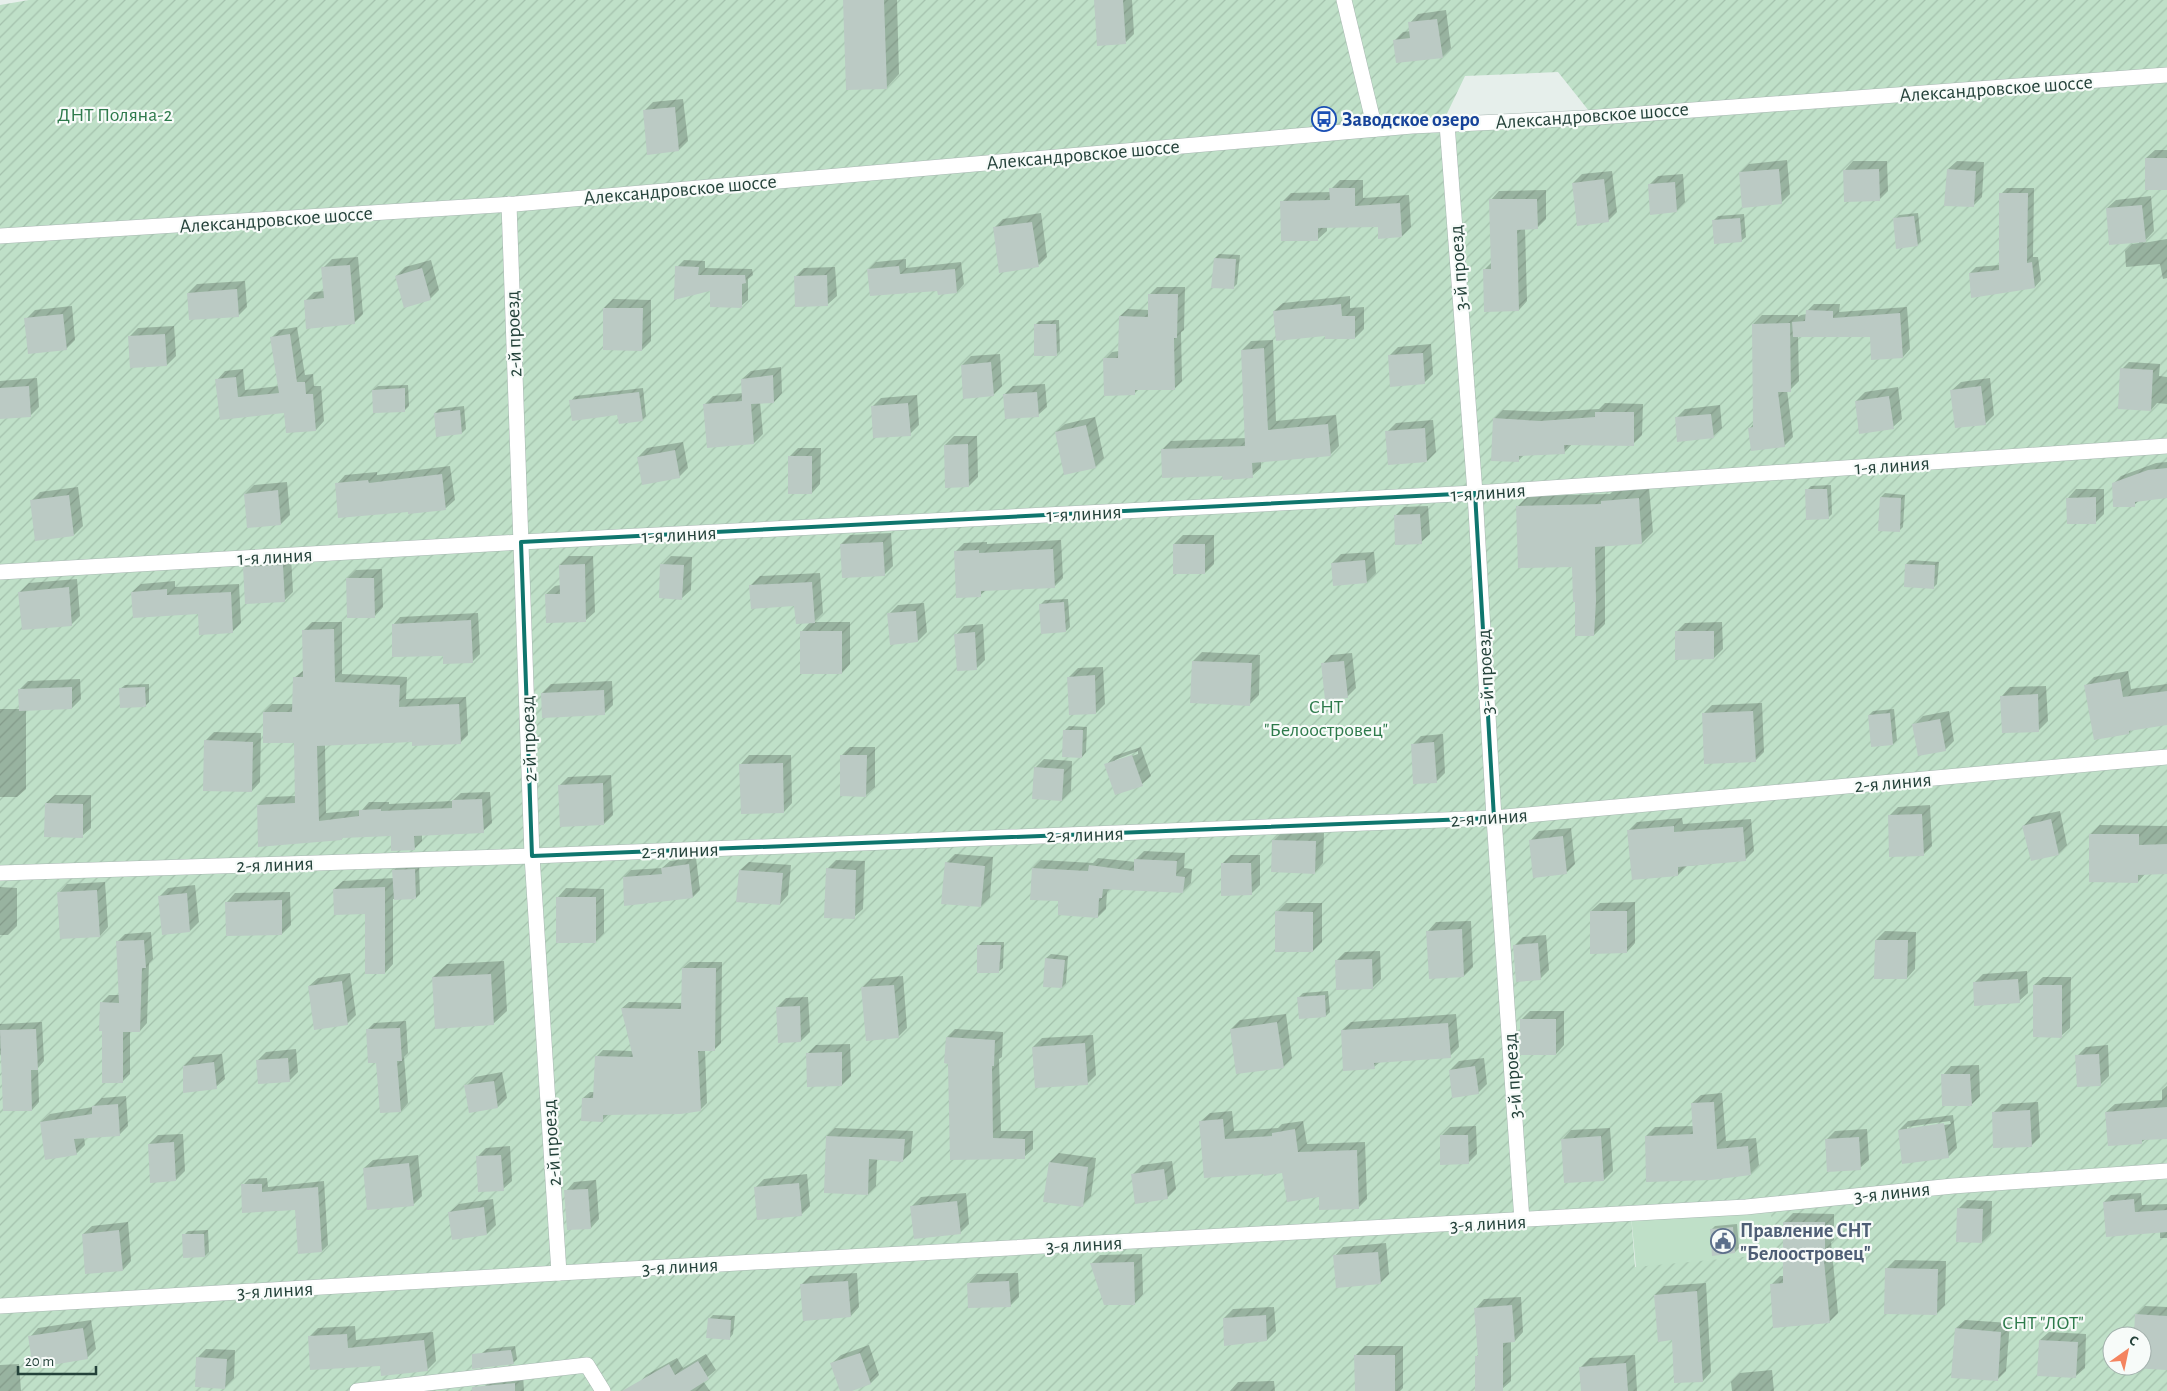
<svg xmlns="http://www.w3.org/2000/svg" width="2167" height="1391" font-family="'Alegreya Sans',sans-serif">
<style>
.grass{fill:#bfe0c8}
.garden{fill:url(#garden-furrows);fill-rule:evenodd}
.shadow{fill:#0003;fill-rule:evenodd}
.building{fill:#bbcac4}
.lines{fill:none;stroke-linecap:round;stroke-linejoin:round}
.minor-casing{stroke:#a8b8b2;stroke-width:16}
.minor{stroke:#fff;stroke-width:15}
.marked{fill:none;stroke:#0f766e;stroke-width:4;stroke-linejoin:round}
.labels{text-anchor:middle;stroke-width:4.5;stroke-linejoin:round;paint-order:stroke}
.street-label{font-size:20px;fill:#24423a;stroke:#f7fbf9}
.park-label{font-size:20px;fill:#2d7a4b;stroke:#f7fbf9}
.transit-label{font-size:20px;font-weight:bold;fill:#164399;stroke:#f7fbf9;text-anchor:start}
.service-label{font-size:20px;font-weight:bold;fill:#4e5e75;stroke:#f7fbf9;text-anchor:start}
</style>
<defs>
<pattern id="garden-furrows" width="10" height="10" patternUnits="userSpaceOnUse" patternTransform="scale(1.25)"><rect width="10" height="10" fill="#bfe0c8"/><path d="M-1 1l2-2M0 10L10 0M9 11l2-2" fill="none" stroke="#a4c1ad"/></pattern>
</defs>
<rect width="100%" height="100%" fill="#e6efeb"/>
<!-- grass -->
<polygon class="grass" points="1770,1205 1776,1254 1636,1268 1631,1214"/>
<!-- garden -->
<path class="garden" d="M29,0H2167V1391H0V5ZM1558,72L1593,116L1442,124L1465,76ZM1770,1205L1775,1254L1635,1267L1631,1214ZM2112,1336H2142V1366H2112Z"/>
<!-- shadow -->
<g class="shadow">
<polygon points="844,0 897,0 899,74 886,88"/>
<polygon points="1095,0 1132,0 1134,34 1126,42"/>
<polygon points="1446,10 1451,48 1442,57 1394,41 1403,32 1411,31 1410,23 1418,14"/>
<polygon points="683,99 688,141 679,150 644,111 653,102"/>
<polygon points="2155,150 2167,150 2167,189 2146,158"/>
<polygon points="1787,160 1790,194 1781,203 1740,173 1749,164"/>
<polygon points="1853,161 1887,161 1888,191 1879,200 1845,170"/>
<polygon points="1957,161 1984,162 1982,197 1973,206 1948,169"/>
<polygon points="1612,171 1617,212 1608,221 1573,183 1582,174"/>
<polygon points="1683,174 1685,202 1676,211 1649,185 1658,176"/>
<polygon points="1340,180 1363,180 1363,198 1409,195 1411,227 1402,236 1379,226 1327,227 1327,231 1318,239 1282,202 1291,193 1331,192 1331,189"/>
<polygon points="2007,188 2034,188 2033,257 2038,257 2041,280 2035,287 1973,296 1970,273 1976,267 2000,265 2001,194"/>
<polygon points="1546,190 1546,219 1537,228 1525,228 1527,301 1519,310 1484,270 1492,262 1491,200 1499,191"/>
<polygon points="2151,196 2154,231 2143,243 2167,239 2167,278 2163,279 2160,264 2126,267 2125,251 2132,244 2139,243 2139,241 2107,208 2116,200"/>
<polygon points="1041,213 1047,257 1039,265 994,228 1003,219"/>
<polygon points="1918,213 1921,241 1917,245 1895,219 1899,215"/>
<polygon points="1744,214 1746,237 1741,241 1714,220 1718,216"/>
<polygon points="1219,254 1240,255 1237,284 1233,288 1215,258"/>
<polygon points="358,257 363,314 354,323 305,301 314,292 325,291 323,268 332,259"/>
<polygon points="906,259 906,268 961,262 964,284 957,292 938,289 869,269 876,262"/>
<polygon points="431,260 439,290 430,299 396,276 405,267"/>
<polygon points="684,260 705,261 705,268 752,269 753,275 748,279 748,300 741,306 711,290 677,267"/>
<polygon points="835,267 837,296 828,304 795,277 804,268"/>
<polygon points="245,281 247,307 238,316 188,293 197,284"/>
<polygon points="1157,287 1185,287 1184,330 1181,332 1182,381 1174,389 1139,389 1134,394 1105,359 1112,352 1119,351 1120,316 1128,309 1149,310 1150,294"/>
<polygon points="1350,296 1350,308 1364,307 1364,329 1355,338 1326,335 1274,311 1283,303"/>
<polygon points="613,299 651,300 651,341 642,350 604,308"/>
<polygon points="1814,304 1840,304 1839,312 1907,307 1910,349 1903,357 1871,336 1798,336 1799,381 1790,390 1787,390 1793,437 1784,446 1749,429 1754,423 1753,324 1762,315 1798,315 1798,317 1801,315 1807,314 1807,311"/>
<polygon points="72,306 75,340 66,349 26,319 35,310"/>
<polygon points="1059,320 1060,351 1056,355 1035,325 1039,321"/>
<polygon points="174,326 176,356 167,365 129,337 138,328"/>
<polygon points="297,327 305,375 313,374 314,386 321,386 324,421 316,430 285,412 221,419 217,380 225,371 243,369 245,390 279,386 271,338 279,330"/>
<polygon points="1273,340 1276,421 1336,415 1339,446 1330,455 1261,461 1261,468 1252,476 1224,475 1162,450 1171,441 1246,438 1242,350 1251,341"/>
<polygon points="1431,344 1433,374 1424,383 1389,356 1398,347"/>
<polygon points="1000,354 1002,386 993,395 962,365 971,356"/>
<polygon points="2129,362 2160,364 2159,376 2167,377 2167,404 2157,403 2151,410 2122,369"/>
<polygon points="781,367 782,393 774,402 760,402 763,434 754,443 704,405 713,396 743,393 742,379 751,371"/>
<polygon points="37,378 39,407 30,416 0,418 0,381"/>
<polygon points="1990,378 1994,415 1985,424 1952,390 1961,382"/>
<polygon points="1045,384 1047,407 1038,415 1004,395 1013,386"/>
<polygon points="408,385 409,406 405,410 373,390 378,386"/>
<polygon points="1898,387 1902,419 1893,427 1856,401 1865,392"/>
<polygon points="643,388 646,416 642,420 571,401 575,396"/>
<polygon points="917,395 919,425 910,434 872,407 881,398"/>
<polygon points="1605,403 1643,404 1642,435 1633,444 1573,443 1564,453 1524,455 1518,461 1494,419 1503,410 1549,412 1599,409"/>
<polygon points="1720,405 1722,428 1713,436 1676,418 1685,409"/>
<polygon points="464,406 466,429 462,433 435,413 439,409"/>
<polygon points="1095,417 1104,458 1095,467 1056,432 1065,424"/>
<polygon points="1433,420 1436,452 1427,461 1387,432 1396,423"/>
<polygon points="954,436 977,436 978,477 969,486 945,445"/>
<polygon points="683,442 688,468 679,477 638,457 647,448"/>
<polygon points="798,448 821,448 820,484 812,493 789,457"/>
<polygon points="2167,462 2167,497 2140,500 2134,505 2114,483 2121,476 2156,463"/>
<polygon points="450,466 455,500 446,508 410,513 409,510 337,484 345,475 377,472 377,475"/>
<polygon points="287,482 290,515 281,524 245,494 254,485"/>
<polygon points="1831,485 1832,514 1828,518 1807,490 1811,486"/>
<polygon points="78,487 83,526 74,535 31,501 40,492"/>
<polygon points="1649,488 1653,532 1642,543 1605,545 1605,624 1594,635 1576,600 1573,566 1518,506 1528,496 1610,494 1613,491"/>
<polygon points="2076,489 2104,489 2104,514 2095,523 2068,498"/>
<polygon points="1885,493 1905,495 1903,527 1899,531 1881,497"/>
<polygon points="1428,506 1430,534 1421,542 1395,516 1404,507"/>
<polygon points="891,533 893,566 884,575 841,544 850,535"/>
<polygon points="1183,535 1214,535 1214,564 1205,573 1174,544"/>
<polygon points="1061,540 1063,578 1054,587 986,590 980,595 955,552 964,543 987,542 987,544"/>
<polygon points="1374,552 1376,573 1367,582 1332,563 1341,554"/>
<polygon points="569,556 593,556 595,612 586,620 546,594 555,586 561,585 560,565"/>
<polygon points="671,556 692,557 691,590 682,598 662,565"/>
<polygon points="291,557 293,592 284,601 244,568 253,559"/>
<polygon points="1910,560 1939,562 1937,584 1933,588 1906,564"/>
<polygon points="382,569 383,607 375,616 347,579 356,570"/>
<polygon points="820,573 823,613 814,622 850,622 850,664 842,673 802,631 810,622 795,605 751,585 760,576"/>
<polygon points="77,579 80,616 71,625 20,592 29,583"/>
<polygon points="175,581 175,587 239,584 241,623 232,632 199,612 132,592 141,584"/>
<polygon points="1068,599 1070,627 1066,631 1041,604 1045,600"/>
<polygon points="924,603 927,632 918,641 889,614 898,605"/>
<polygon points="478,613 480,654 473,661 444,655 393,625 400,617"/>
<polygon points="312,622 342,622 342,674 407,677 406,699 466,697 468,735 460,743 413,741 325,744 326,813 362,810 369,802 389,802 389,804 452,801 461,793 490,792 492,823 483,831 422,834 422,841 414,849 392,834 343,837 342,839 258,805 266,797 296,796 295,741 264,712 272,704 294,704 294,678 304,670 304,630"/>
<polygon points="1722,622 1723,649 1714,658 1676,632 1685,623"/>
<polygon points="983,624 985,660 977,668 956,635 964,626"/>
<polygon points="1202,652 1260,655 1259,695 1250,704 1193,661"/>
<polygon points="1352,653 1356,688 1347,697 1323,664 1331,655"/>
<polygon points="1103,667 1105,704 1096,713 1069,677 1078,668"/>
<polygon points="2128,671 2131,689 2167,684 2167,724 2132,729 2129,733 2085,686 2094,677"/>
<polygon points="80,679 81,699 72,708 26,709 26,789 17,797 0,797 0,709 20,709 19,690 28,681"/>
<polygon points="612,681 613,705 604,714 542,693 551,684"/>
<polygon points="149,684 149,702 145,706 120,689 125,685"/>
<polygon points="2046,686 2048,721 2039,730 2002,696 2010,687"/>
<polygon points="1762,703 1764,752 1755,761 1703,714 1712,705"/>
<polygon points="1894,709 1897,740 1893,744 1869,715 1873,711"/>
<polygon points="1949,711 1954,741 1945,750 1914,725 1923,716"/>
<polygon points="1069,726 1087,727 1086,752 1082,757 1065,730"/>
<polygon points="214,732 261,733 260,782 252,791 205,741"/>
<polygon points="1443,734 1445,773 1436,782 1412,745 1421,736"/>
<polygon points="850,747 875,747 875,787 866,795 841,756"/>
<path d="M1141,747L1151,776L1142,784L1106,765L1114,756ZM1138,751V754L1115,762V760Z"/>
<polygon points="749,755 791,755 792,803 784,812 741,764"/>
<polygon points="1044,759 1072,761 1071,791 1062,800 1035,768"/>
<polygon points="611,775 613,815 604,824 559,786 568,777"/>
<polygon points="55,795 91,795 91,828 82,836 46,803"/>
<polygon points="1930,805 1932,846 1923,855 1889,816 1898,807"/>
<polygon points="2060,811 2067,845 2058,854 2024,826 2032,817"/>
<polygon points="1682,818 1683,824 1751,819 1754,851 1745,860 1687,866 1678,875 1628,831 1637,822"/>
<polygon points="2100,825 2167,826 2167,873 2146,873 2138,882 2091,834"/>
<polygon points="1571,828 1575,864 1567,872 1531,840 1539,831"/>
<polygon points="1282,832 1324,833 1323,863 1315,872 1273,841"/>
<polygon points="1144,851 1185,853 1184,868 1192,869 1191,883 1183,891 1110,889 1107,892 1106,909 1098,917 1060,900 1033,868 1041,860 1093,863 1098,858 1136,862 1136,859"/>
<polygon points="955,854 993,857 990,897 981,906 946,863"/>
<polygon points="1231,855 1260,855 1260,885 1251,894 1222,864"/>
<polygon points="696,858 700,890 693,897 624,877 631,870 662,868 670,861"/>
<polygon points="836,860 865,861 863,909 854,917 827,869"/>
<polygon points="749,862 791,865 788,895 780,904 740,870"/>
<polygon points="398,866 419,866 420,894 416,898 393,899 393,964 385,973 366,913 334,889 343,881 394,878 394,870"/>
<polygon points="105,882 108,927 100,936 59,893 67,884"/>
<polygon points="195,885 199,922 190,931 159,897 168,888"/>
<polygon points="0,887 17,888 17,926 8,935 0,935"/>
<polygon points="566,888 604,889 604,933 595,942 558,897"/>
<polygon points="290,892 291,925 282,934 227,902 235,893"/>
<polygon points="1635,902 1635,943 1627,952 1591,911 1600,903"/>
<polygon points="1286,903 1322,903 1322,942 1313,951 1277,912"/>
<polygon points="1471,921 1473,967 1464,976 1428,931 1436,922"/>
<polygon points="1885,931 1916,932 1915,969 1907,978 1876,940"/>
<polygon points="151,932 153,959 149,963 147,1023 140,1031 130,1031 130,1074 122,1082 101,1003 109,995 120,995 117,942 125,934"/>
<polygon points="1546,935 1549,970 1540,979 1514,946 1523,937"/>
<polygon points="982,942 1004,942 1003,968 998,972 978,946"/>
<polygon points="1380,951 1381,979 1372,988 1336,961 1345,952"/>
<polygon points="1051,954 1068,956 1066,983 1062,987 1046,958"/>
<polygon points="504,961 507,1011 493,1024 433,977 447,964"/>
<polygon points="690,962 722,962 721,1043 714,1050 705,1050 707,1103 700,1110 610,1113 602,1121 583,1098 590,1092 595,1092 596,1057 603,1050 632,1051 622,1008 629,1002 683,1003 683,968"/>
<polygon points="2027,971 2028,993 2019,1001 1974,983 1983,974"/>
<polygon points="350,973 356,1015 347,1024 309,986 318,978"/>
<polygon points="903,976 907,1028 898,1037 862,988 871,979"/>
<polygon points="2043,977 2071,977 2070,1028 2061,1036 2034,985"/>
<polygon points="1328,991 1330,1012 1326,1016 1299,997 1303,993"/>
<polygon points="808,997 810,1032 801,1041 777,1007 786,998"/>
<polygon points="1530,1011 1564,1011 1564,1045 1556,1054 1521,1020"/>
<polygon points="1286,1014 1292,1058 1283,1067 1231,1029 1240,1020"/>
<polygon points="1456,1014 1459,1047 1450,1056 1380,1062 1374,1067 1342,1030 1351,1022"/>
<polygon points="406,1021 408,1053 404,1057 408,1103 401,1111 378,1061 367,1030 374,1023"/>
<polygon points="42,1022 44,1061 38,1068 39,1102 32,1110 0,1054 0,1024"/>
<polygon points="955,1029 1003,1032 1002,1057 999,1059 1001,1131 1033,1131 1033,1149 1024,1157 951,1158 949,1062 947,1037"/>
<polygon points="1093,1035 1096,1075 1087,1084 1033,1047 1042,1038"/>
<polygon points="850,1044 851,1076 842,1085 807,1054 816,1045"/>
<polygon points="2108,1045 2109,1076 2100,1085 2077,1056 2086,1047"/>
<polygon points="296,1049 298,1072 289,1081 257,1061 266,1052"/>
<polygon points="222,1054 225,1079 216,1087 184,1066 193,1057"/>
<polygon points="1484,1058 1487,1084 1478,1093 1450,1070 1459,1061"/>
<polygon points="1979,1065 1980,1096 1971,1105 1943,1075 1951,1066"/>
<polygon points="502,1072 507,1098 498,1107 466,1086 475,1077"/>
<polygon points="2167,1086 2167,1138 2146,1139 2142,1142 2106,1112 2115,1104 2162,1100 2162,1090"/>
<polygon points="1722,1093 1726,1141 1756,1138 1759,1165 1750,1174 1646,1136 1655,1127 1694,1126 1692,1103 1701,1095"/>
<polygon points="126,1096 128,1126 119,1135 84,1137 85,1145 76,1154 41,1122 50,1114 93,1107 102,1098"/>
<polygon points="2038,1102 2040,1137 2031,1146 1993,1113 2002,1104"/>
<polygon points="1232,1111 1234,1131 1278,1128 1282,1124 1303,1121 1307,1144 1365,1142 1367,1199 1358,1208 1320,1196 1283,1171 1265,1174 1201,1121 1210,1113"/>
<path d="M1953,1115L1957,1148L1948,1157L1899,1130L1908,1121ZM1950,1121L1951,1124L1907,1130V1127Z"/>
<polygon points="1476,1126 1477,1154 1468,1163 1441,1136 1450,1127"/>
<polygon points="835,1128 913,1131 911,1153 902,1161 877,1159 876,1186 868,1194 827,1136"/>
<polygon points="1610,1128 1613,1171 1604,1180 1563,1139 1571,1130"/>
<polygon points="1867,1129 1869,1160 1860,1168 1826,1140 1835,1131"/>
<polygon points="183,1134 185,1171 176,1180 149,1144 158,1135"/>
<polygon points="510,1146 512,1181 503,1189 477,1157 486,1148"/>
<polygon points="1059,1153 1096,1158 1091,1196 1082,1205 1050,1162"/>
<polygon points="418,1155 422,1196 413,1205 364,1168 373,1160"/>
<polygon points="1172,1161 1176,1189 1167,1198 1133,1174 1142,1165"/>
<polygon points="807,1174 810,1206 801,1215 755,1188 764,1179"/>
<polygon points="267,1178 268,1187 324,1181 328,1245 322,1251 296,1209 243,1185 249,1179"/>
<polygon points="596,1180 599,1219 591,1228 566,1191 574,1182"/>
<polygon points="966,1193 969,1224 960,1233 912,1206 921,1197"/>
<polygon points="2141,1193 2142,1205 2167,1204 2167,1238 2160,1238 2160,1231 2104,1202 2111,1195"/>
<polygon points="493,1199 496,1225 487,1234 450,1212 459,1204"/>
<polygon points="1967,1200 1992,1201 1991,1233 1982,1242 1958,1209"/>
<polygon points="1793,1213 1834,1214 1834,1240 1831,1242 1838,1313 1829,1322 1771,1285 1780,1276 1784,1276 1784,1222"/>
<polygon points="128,1222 131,1261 123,1270 83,1234 92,1226"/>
<polygon points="1737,1224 1739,1248 1735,1252 1711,1230 1715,1226"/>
<polygon points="208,1230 209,1252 205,1256 184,1235 188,1231"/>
<polygon points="1386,1243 1389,1274 1380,1283 1335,1256 1343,1247"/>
<polygon points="1142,1254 1143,1294 1135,1303 1092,1263 1100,1255"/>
<polygon points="1895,1260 1946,1261 1945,1305 1936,1314 1886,1269"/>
<polygon points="857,1273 859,1307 851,1316 801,1285 810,1276"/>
<polygon points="1018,1273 1019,1297 1010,1306 969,1283 977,1274"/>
<polygon points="1706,1283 1711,1372 1703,1381 1673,1339 1655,1295 1664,1286"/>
<polygon points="1521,1297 1523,1332 1515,1341 1511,1341 1511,1381 1502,1389 1476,1357 1479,1354 1476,1308 1484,1299"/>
<polygon points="2145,1306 2167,1307 2167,1368 2133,1366 2142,1366 2142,1336 2135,1336 2136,1315"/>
<polygon points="1274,1307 1276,1331 1267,1340 1224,1318 1233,1309"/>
<polygon points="713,1315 735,1316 733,1334 729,1339 709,1319"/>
<polygon points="91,1320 96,1349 87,1358 30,1337 38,1328"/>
<polygon points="1965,1320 2010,1323 2006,1371 1997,1380 1956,1328"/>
<polygon points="355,1326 356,1340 433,1332 436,1361 427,1370 381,1365 309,1337 318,1328"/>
<polygon points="2049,1332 2086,1334 2085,1368 2076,1376 2040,1340"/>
<polygon points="869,1345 879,1375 871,1383 848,1391 842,1391 832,1363 841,1355"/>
<polygon points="515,1346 517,1359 513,1363 482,1353 487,1349"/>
<polygon points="1365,1346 1403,1346 1403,1388 1400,1391 1356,1391 1356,1355"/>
<polygon points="206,1349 235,1350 234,1378 225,1387 197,1358"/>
<polygon points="706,1354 716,1370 703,1381 710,1391 643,1391 639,1383 646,1375 677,1358 683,1368"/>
<polygon points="1635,1355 1637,1391 1582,1391 1581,1367 1590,1358"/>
<polygon points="19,1364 21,1391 0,1391 0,1365"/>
<polygon points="1772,1370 1774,1391 1732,1391 1731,1382 1740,1373"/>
<polygon points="523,1374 524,1391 484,1391 484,1387 493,1378"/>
<polygon points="1274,1381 1275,1391 1230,1391 1238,1382"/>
</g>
<!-- building -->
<g class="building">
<polygon points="843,0 884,0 887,89 846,90"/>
<polygon points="1094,0 1123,0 1126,44 1097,46"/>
<polygon points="1437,19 1443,58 1396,63 1393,40 1410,38 1408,22"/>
<polygon points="675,107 679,151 647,155 643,110"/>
<rect x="2145" y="158" width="22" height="32"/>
<polygon points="1779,169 1782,204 1742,208 1739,172"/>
<polygon points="1879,169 1880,201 1844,202 1843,170"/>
<polygon points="1947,169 1976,171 1974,207 1944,206"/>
<polygon points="1604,179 1609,222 1577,226 1572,183"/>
<polygon points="1675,182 1677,212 1650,215 1648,184"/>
<polygon points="1329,188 1355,188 1355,206 1400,203 1402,237 1378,239 1378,227 1318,228 1318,241 1281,241 1280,201 1330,200"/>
<polygon points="1999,193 2028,193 2027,263 2032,262 2035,288 1971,298 1969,273 1999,270"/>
<polygon points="1489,199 1537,199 1538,229 1517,230 1519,311 1484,312 1483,269 1491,269"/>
<polygon points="2142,205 2146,242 2109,245 2106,208"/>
<polygon points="1914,216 1918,246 1896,249 1893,218"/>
<polygon points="1740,218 1742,242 1714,244 1712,220"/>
<polygon points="1032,222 1039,267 999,273 993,227"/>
<polygon points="1214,258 1236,259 1234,289 1211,288"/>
<polygon points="350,265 355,324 306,329 304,300 324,298 321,267"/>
<polygon points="675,266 699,267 698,275 745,275 746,283 742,284 742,308 710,307 710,291 674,300"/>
<polygon points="899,266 900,274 955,269 957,293 938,295 937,291 870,296 867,269"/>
<polygon points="422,268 431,300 404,308 395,276"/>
<polygon points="827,275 828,306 795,307 794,276"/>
<polygon points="237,289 239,317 189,320 187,293"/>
<polygon points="1148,294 1178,294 1177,338 1174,338 1175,390 1135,390 1135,395 1104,396 1103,358 1118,358 1119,316 1148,317"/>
<polygon points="1341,304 1342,316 1355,316 1355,339 1325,339 1325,336 1276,341 1273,311"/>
<polygon points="603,308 643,308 642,351 603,350"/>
<polygon points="1806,310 1833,311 1833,318 1900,313 1903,358 1871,360 1870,337 1793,337 1792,322 1805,321"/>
<polygon points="63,314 67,350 28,354 24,318"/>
<polygon points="1790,323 1791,392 1778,392 1785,447 1751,451 1748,428 1753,427 1752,324"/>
<polygon points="1034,324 1056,324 1057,356 1034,356"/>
<polygon points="165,334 167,366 130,368 128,336"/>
<polygon points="290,334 297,382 305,382 306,394 313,394 316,431 286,433 284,413 220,420 215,379 236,377 238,397 279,393 270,337"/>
<polygon points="1264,348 1268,430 1328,424 1331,456 1252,463 1253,478 1223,480 1222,476 1162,478 1161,449 1245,446 1241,350"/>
<polygon points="1423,353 1425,384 1390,387 1388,355"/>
<polygon points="991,362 994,396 963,399 961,365"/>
<polygon points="2120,368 2153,370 2151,411 2118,409"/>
<polygon points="773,375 774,403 751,404 754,444 707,448 703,404 742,401 741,379"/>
<polygon points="29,386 31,417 0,419 0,388"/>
<polygon points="1981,386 1986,425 1955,428 1950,390"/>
<polygon points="405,388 405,412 373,413 372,390"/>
<polygon points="639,392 643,421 619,424 617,415 572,421 569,400"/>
<polygon points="1037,392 1039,417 1005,419 1003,394"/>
<polygon points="1889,396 1894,429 1859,434 1855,401"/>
<polygon points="908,403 911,436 873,438 871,406"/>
<polygon points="460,410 462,434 436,437 434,413"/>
<polygon points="1595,412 1634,412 1634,446 1564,445 1565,454 1519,456 1519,462 1491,461 1493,418 1540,421 1595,417"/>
<polygon points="1711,414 1714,438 1677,442 1675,417"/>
<polygon points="1086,425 1096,468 1064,475 1055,432"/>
<polygon points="1425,428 1427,462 1388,465 1385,431"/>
<polygon points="968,444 969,487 945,488 944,445"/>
<polygon points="675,450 680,478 642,485 637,457"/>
<rect x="788" y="456" width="24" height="38"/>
<polygon points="2167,468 2167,498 2135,502 2135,507 2113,507 2112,483 2148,470"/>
<polygon points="442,474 446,510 408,514 408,512 338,518 335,483 368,480 369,483"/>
<polygon points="1805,489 1827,489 1829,519 1806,520"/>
<polygon points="278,490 281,525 247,528 244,494"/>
<polygon points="69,495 74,536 35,541 30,500"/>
<polygon points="1880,497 1901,498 1900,532 1878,531"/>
<polygon points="2096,497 2096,524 2067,524 2066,498"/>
<polygon points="1639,498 1642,544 1595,547 1596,601 1594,636 1575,636 1575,602 1573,602 1572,567 1518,568 1516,506 1601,504 1601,501"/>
<polygon points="1420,514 1422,544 1395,545 1394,515"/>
<polygon points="883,542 885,576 842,578 840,544"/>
<rect x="1173" y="544" width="32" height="30"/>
<polygon points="1053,549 1055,588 981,591 981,597 956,598 954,551 979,550 979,553"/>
<polygon points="1365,560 1367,583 1333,586 1331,563"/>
<polygon points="585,564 586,622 546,623 545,594 560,594 559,565"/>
<polygon points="660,564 684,565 682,600 659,598"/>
<polygon points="1905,564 1935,565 1934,589 1904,587"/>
<polygon points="283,565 285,602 245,604 243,567"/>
<polygon points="346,578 374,578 375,618 347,618"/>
<polygon points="812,582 815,623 796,624 794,606 751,609 749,585"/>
<polygon points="69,587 72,626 22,630 18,592"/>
<polygon points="167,589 167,595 231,592 233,633 199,635 198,614 133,618 131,592"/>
<polygon points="1064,602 1066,632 1041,634 1039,604"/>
<polygon points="916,611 918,642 890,645 887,613"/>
<polygon points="471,620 473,663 443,664 443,656 392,657 392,624"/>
<polygon points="334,629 335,682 400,685 399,707 459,704 461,744 412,746 412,742 317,746 319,821 359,816 359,810 381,809 381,811 452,808 452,800 482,799 484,833 414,836 415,850 391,851 391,836 342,838 342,840 258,847 257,805 295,803 294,743 263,743 263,712 292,712 293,677 303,677 302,630"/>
<rect x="800" y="631" width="42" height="43"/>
<polygon points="1675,631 1714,631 1714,659 1675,660"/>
<polygon points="975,632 977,670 957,671 954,634"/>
<polygon points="1192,661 1252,663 1250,706 1190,703"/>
<polygon points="1344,661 1348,698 1325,700 1321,663"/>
<polygon points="1095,675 1096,714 1069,715 1067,677"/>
<polygon points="2120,679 2123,697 2167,691 2167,725 2129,731 2129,734 2094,740 2084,685"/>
<polygon points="72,687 72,709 19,711 18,689"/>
<polygon points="145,687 146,707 120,708 119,688"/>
<polygon points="604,690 605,715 542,718 541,693"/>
<polygon points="2038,694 2039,732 2002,733 2000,696"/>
<polygon points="1753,711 1756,762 1704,764 1702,713"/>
<polygon points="1890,713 1893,745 1871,747 1868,715"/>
<polygon points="1940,719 1946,751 1918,756 1912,724"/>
<polygon points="1063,730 1083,730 1082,758 1062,757"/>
<polygon points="204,740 253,742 252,792 203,791"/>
<polygon points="1434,742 1437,783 1413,784 1411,744"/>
<polygon points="840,755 867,755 866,797 840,796"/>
<polygon points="1132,755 1143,786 1115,795 1104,764"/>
<polygon points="783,763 784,813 741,814 739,764"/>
<polygon points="1034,767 1064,769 1062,801 1032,799"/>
<polygon points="603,783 604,825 560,827 558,785"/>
<polygon points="45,803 83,804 83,838 44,837"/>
<polygon points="1922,814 1924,856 1889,857 1888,815"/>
<polygon points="2051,819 2059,855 2031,861 2022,826"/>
<polygon points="1674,826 1674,832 1743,827 1746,861 1678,867 1678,876 1632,880 1627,830"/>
<polygon points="2089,834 2139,834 2139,845 2167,844 2167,874 2138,875 2138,883 2089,882"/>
<polygon points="1563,836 1567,874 1533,878 1529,840"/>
<polygon points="1272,840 1316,841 1315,874 1271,872"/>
<polygon points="1134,859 1177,861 1176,876 1185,877 1183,893 1103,889 1102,898 1099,898 1098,918 1058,915 1058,901 1030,900 1032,868 1088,871 1089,865 1134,871"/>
<polygon points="945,862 985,866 981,907 941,904"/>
<polygon points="1221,863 1251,863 1252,895 1221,896"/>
<polygon points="689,864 693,898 624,906 623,877 662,874 661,868"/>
<polygon points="826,868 856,870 855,919 824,918"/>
<polygon points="415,869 416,899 394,900 392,870"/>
<polygon points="739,870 783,873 780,905 736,902"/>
<polygon points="385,887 385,974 365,974 365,914 334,915 333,889"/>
<polygon points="97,890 100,937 60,939 57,892"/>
<polygon points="187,893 190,932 162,935 158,896"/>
<rect x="556" y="897" width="40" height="46"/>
<polygon points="282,900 282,935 226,936 225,902"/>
<polygon points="1275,911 1313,912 1313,952 1275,952"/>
<polygon points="1590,911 1627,911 1627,953 1590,954"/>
<polygon points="1462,929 1464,977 1429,979 1426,931"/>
<polygon points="144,940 146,968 142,968 140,1032 123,1032 123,1083 102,1083 102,1031 99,1031 100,1002 119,1003 116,941"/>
<polygon points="1875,940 1908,940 1907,979 1874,979"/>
<polygon points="1538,943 1541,980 1516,982 1513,945"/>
<polygon points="977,945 1001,945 999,973 977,973"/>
<polygon points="1045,958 1065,960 1062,988 1043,987"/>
<polygon points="1372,959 1373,989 1336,990 1335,960"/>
<polygon points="682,968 716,968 715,1051 698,1051 701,1111 681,1114 603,1115 603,1122 581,1121 582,1098 593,1098 595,1056 633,1057 621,1008 681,1009"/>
<polygon points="491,974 494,1025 435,1029 432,977"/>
<polygon points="2018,979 2020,1003 1974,1006 1973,982"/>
<polygon points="342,981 348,1025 314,1030 308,986"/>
<polygon points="894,985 899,1038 866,1041 861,987"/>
<polygon points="2033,985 2062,985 2062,1038 2033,1037"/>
<polygon points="1325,995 1326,1017 1299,1019 1297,997"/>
<polygon points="800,1006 801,1042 778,1043 776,1007"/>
<rect x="1520" y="1019" width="36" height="36"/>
<polygon points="1277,1022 1284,1068 1236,1074 1230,1029"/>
<polygon points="1448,1023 1451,1058 1374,1063 1375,1069 1343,1071 1341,1030"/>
<polygon points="400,1028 402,1061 397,1061 401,1112 380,1113 376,1063 368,1063 366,1029"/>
<polygon points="36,1029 38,1070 31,1070 32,1111 3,1111 0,1030"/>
<polygon points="946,1037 995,1040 994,1066 992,1066 993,1138 1025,1139 1025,1159 950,1160 948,1064 944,1063"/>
<polygon points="1085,1043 1088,1085 1035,1088 1032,1047"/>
<polygon points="842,1052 842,1086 807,1087 806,1053"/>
<polygon points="2099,1054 2101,1086 2077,1087 2075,1055"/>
<polygon points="288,1058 290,1082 258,1084 256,1060"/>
<polygon points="214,1062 217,1089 183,1093 183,1066"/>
<polygon points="1475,1066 1479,1094 1452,1098 1449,1070"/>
<polygon points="1941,1074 1970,1074 1972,1106 1942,1106"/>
<polygon points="494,1081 498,1108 469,1113 464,1085"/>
<polygon points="1714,1102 1717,1149 1748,1146 1751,1175 1711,1180 1646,1182 1645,1136 1693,1134 1691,1103"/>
<polygon points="118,1104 120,1136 74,1139 77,1155 45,1160 40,1122 92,1114 92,1106"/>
<polygon points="2167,1107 2167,1139 2142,1140 2142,1144 2108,1146 2105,1112"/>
<polygon points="2030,1110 2032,1147 1993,1148 1992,1112"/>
<polygon points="1223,1119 1225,1139 1272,1136 1272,1133 1295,1129 1298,1152 1357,1150 1359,1209 1319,1210 1319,1197 1287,1202 1282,1173 1264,1176 1263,1174 1204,1178 1199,1121"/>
<polygon points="1944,1123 1949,1158 1902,1164 1898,1130"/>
<polygon points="1440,1135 1468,1135 1469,1164 1440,1165"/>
<polygon points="826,1136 905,1139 903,1162 869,1159 868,1195 824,1193"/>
<polygon points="1601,1136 1604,1181 1564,1183 1561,1139"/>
<polygon points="1859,1137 1861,1170 1827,1172 1825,1139"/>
<polygon points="174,1142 176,1181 150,1183 148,1144"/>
<polygon points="501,1155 504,1191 478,1192 476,1156"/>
<polygon points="1049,1162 1088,1167 1083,1207 1043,1202"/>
<polygon points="409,1163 414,1206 367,1210 363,1168"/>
<polygon points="1164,1169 1168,1199 1135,1204 1131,1174"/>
<polygon points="799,1183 802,1216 757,1220 754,1187"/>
<polygon points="241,1184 262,1184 262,1192 318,1187 322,1252 298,1254 295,1210 242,1213"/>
<polygon points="588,1189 591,1229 567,1230 564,1190"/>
<polygon points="2134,1199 2135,1212 2167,1210 2167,1232 2106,1237 2103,1202"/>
<polygon points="957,1201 961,1234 914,1239 910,1206"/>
<polygon points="484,1207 487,1235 452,1240 448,1212"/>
<polygon points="1957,1208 1983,1209 1982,1243 1956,1242"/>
<polygon points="1783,1222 1825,1222 1825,1250 1823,1250 1830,1323 1773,1328 1770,1284 1783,1283"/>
<polygon points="1733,1227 1735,1253 1712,1256 1710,1229"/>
<polygon points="119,1230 123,1271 85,1274 82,1234"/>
<polygon points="182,1234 204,1234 205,1257 183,1258"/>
<polygon points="1378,1252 1381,1284 1336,1288 1333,1255"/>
<polygon points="1134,1262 1135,1305 1104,1305 1090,1263"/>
<polygon points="1885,1268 1938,1269 1937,1315 1884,1314"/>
<polygon points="848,1281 851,1317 803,1321 800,1284"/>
<polygon points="1009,1281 1011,1307 968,1308 967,1283"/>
<polygon points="1697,1291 1703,1382 1674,1383 1672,1340 1658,1342 1654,1295"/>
<polygon points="1512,1305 1515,1342 1503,1343 1503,1391 1475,1391 1475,1356 1478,1356 1474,1308"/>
<polygon points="2135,1314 2167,1316 2167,1370 2132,1368 2132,1366 2142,1366 2142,1336 2134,1336"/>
<polygon points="1266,1315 1267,1341 1224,1346 1223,1318"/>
<polygon points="708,1318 731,1320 730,1340 706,1338"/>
<polygon points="83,1328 88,1359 33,1368 28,1336"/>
<polygon points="1955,1328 2001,1332 1998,1381 1951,1378"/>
<polygon points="347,1334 348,1348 424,1340 428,1371 381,1376 380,1366 310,1370 308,1336"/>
<polygon points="2039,1340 2078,1342 2076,1378 2037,1376"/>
<polygon points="511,1350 514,1364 472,1369 472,1354"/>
<polygon points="860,1353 871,1384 852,1391 840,1391 830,1363"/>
<polygon points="1354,1355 1395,1355 1395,1391 1355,1391"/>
<polygon points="196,1357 227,1359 225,1389 195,1387"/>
<polygon points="698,1361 709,1379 690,1391 622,1391 669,1364 675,1375"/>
<polygon points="1626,1363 1628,1391 1581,1391 1579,1367"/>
<polygon points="515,1383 515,1391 472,1391 472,1387"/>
</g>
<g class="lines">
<defs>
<g id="minor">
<polyline points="1344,0 1375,129"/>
<polyline points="1447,124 1475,493 1494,818 1522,1221"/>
<polyline points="509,204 532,856 559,1273"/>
<polyline points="0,236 515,204 1412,126 1585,118 2167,75"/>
<polyline points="0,572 521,542 1475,493 2167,446"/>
<polyline points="0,873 532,856 1494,818 2167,757"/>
<polyline points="0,1306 559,1273 1746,1207 1953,1186 2167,1171"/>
<polyline points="357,1391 587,1365 603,1391"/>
</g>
</defs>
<!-- minor casing -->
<use href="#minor" class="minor-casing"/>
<!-- minor -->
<use href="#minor" class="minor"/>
</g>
<!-- marked area -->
<path class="marked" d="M1475,493L1494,818L532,856L521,542Z"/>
<!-- icons -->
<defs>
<symbol id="bus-ring" viewBox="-11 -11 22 22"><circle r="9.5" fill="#f7fbf9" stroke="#1a4fb4" stroke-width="1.5"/><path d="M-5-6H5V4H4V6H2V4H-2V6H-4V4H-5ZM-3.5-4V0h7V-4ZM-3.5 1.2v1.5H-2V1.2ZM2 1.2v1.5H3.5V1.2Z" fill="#1a4fb4"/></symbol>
<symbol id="civic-ring" viewBox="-11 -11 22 22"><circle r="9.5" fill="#f7fbf9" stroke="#5c6f8a" stroke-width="1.5"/><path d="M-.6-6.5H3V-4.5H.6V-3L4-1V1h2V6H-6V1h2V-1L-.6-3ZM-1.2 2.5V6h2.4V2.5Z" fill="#5c6f8a"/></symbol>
</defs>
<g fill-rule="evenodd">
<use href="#bus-ring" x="1310" y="105" width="28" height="28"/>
<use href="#civic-ring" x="1709" y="1227" width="28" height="28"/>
</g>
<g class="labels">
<!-- street labels -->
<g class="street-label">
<text transform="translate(1996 88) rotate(-4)" y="7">Александровское шоссе</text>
<text transform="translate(1592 115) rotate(-4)" y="7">Александровское шоссе</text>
<text transform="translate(1083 154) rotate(-5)" y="7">Александровское шоссе</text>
<text transform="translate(680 189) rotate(-5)" y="7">Александровское шоссе</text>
<text transform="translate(276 219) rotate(-4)" y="7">Александровское шоссе</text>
<text transform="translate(1458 268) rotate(-94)" y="7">3-й проезд</text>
<text transform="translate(513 334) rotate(-92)" y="7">2-й проезд</text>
<text transform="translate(1892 465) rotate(-4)" y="7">1-я линия</text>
<text transform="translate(1488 492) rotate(-4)" y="7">1-я линия</text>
<text transform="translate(1084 513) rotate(-3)" y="7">1-я линия</text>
<text transform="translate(679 534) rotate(-3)" y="7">1-я линия</text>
<text transform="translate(275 556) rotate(-3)" y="7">1-я линия</text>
<text transform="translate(1485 672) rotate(-93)" y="7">3-й проезд</text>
<text transform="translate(528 739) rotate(-92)" y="7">2-й проезд</text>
<text transform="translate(1893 782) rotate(-5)" y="7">2-я линия</text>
<text transform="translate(1489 817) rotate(-4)" y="7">2-я линия</text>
<text transform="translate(1085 834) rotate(-2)" y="7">2-я линия</text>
<text transform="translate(680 850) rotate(-2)" y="7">2-я линия</text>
<text transform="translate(275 864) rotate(-2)" y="7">2-я линия</text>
<text transform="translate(1512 1076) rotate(-94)" y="7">3-й проезд</text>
<text transform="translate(551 1143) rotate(-94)" y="7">2-й проезд</text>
<text transform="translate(1892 1192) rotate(-6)" y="7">3-я линия</text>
<text transform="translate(1488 1223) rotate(-3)" y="7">3-я линия</text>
<text transform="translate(1084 1244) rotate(-3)" y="7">3-я линия</text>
<text transform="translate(680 1266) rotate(-3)" y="7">3-я линия</text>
<text transform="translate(275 1290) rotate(-3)" y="7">3-я линия</text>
</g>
<!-- park labels -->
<g class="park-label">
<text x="115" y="121">ДНТ Поляна-2</text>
<text x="1326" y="713">СНТ<tspan x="1326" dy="23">"Белоостровец"</tspan></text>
<text x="2043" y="1329">СНТ "ЛОТ"</text>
</g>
<!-- transit labels -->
<g class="transit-label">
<text x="1342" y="126">Заводское озеро</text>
</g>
<!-- service labels -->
<g class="service-label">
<text x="1740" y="1237">Правление СНТ<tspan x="1740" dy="23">"Белоостровец"</tspan></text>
</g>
</g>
<!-- north arrow -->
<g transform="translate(2127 1351) rotate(33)"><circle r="24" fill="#f7fbf9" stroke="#a3b1ad"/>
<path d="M0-4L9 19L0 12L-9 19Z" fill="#f4845f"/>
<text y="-8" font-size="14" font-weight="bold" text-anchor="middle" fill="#24423a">С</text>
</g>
<!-- scale -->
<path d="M18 1366v8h78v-8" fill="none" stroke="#24423a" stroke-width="2.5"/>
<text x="25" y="1366" font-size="15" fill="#24423a" stroke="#f7fbf9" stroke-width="4" paint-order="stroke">20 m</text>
</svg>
